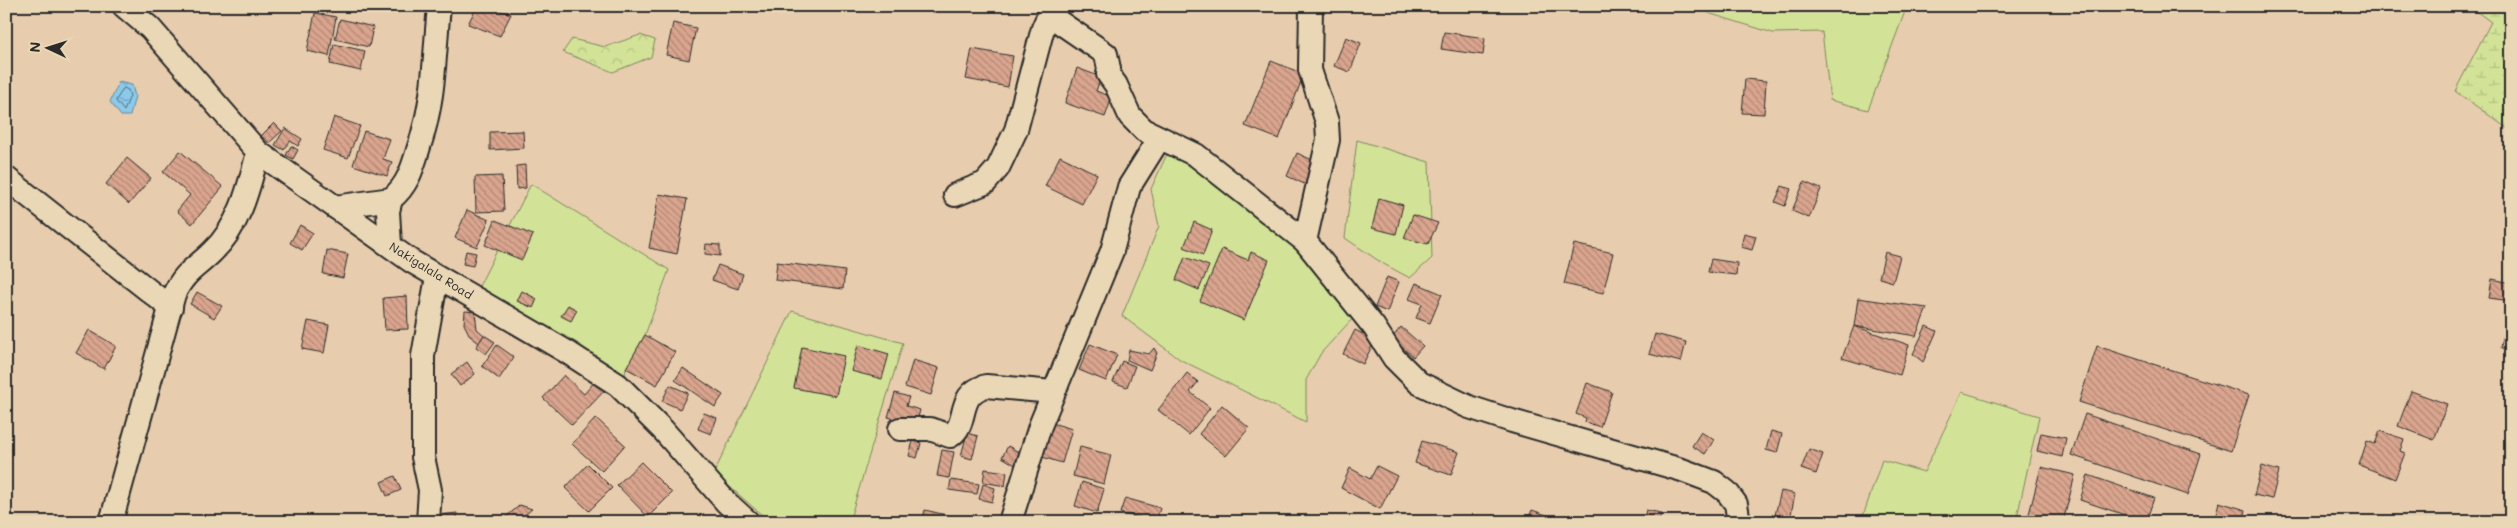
<svg xmlns="http://www.w3.org/2000/svg" width="2517" height="528" font-family="Mali,sans-serif">
<style>
.green{fill:#d2e296;stroke:#7e8660}
.forest{fill:url(#forest-crowns);stroke:#7e8660}
.wetland{fill:url(#wetland-marsh);stroke:#7e8660}
.water{fill:url(#water-ripples);stroke:#658a9e}
.lines{fill:none;stroke-linecap:round;stroke-linejoin:round}
.shore{stroke:#516b78;stroke-width:1}
.building{fill:url(#building-back-hatch);stroke:#2b2b2b}
.minor-casing{stroke:#2b2b2b;stroke-width:26}
.minor{stroke:#ead7b5;stroke-width:22}
.labels{text-anchor:middle;stroke-width:4;stroke-linejoin:round;paint-order:stroke}
.street-label{font-size:12px;fill:#2b2b2b;stroke:#ead7b5}
</style>
<defs>
<pattern id="forest-crowns" width="20" height="18" patternUnits="userSpaceOnUse" patternTransform="scale(1.25)"><rect width="20" height="18" fill="#d2e296"/><path d="M2 6a3 3 0 1 1 6 0M12 15a3 3 0 1 1 6 0" fill="none" stroke="#b4c281"/></pattern>
<pattern id="wetland-marsh" width="20" height="14" patternUnits="userSpaceOnUse" patternTransform="scale(1.25)"><rect width="20" height="14" fill="#d2e296"/><path d="M1 5h8M5 5V1M11 12h8M15 12V8" fill="none" stroke="#b4c281"/></pattern>
<pattern id="water-ripples" width="26" height="14" patternUnits="userSpaceOnUse" patternTransform="scale(1.25)"><rect width="26" height="14" fill="#8bcaeb"/><path d="M2 4q2-2 4 0t4 0M15 11q2-2 4 0t4 0" fill="none" stroke="#72a4bf"/></pattern>
<pattern id="building-back-hatch" width="6" height="6" patternUnits="userSpaceOnUse" patternTransform="scale(1.25)"><rect width="6" height="6" fill="#daa58e"/><path d="M-1 5l2 2M0 0l6 6M5-1l2 2" fill="none" stroke="#b18774"/></pattern>
</defs>
<rect width="100%" height="100%" fill="#e7cdad"/>
<filter id="ink" filterUnits="userSpaceOnUse"><feTurbulence type="fractalNoise" baseFrequency=".02" numOctaves="2"/><feDisplacementMap in="SourceGraphic" scale="10" xChannelSelector="R" yChannelSelector="G"/><feConvolveMatrix kernelMatrix="1 2 1 2 8 2 1 2 1" color-interpolation-filters="sRGB"/></filter>
<g filter="url(#ink)">
<!-- green -->
<g class="green">
<polygon points="1712,6 1907,6 1868,110 1830,100 1822,32 1773,33 1708,13"/>
<polygon points="1357,140 1429,162 1432,258 1410,278 1382,263 1345,238"/>
<polygon points="1177,147 1238,191 1363,307 1321,353 1306,380 1306,422 1181,360 1122,316 1159,226 1151,189 1166,156"/>
<polygon points="531,184 669,270 645,335 626,368 624,382 476,292"/>
<polygon points="792,311 903,343 849,522 770,522 714,473"/>
<polygon points="1962,392 2039,416 2016,522 1861,522 1882,460 1924,472"/>
</g>
<!-- forest -->
<polygon class="forest" points="640,35 655,40 651,57 613,72 563,52 572,39 605,47"/>
<!-- wetland -->
<polygon class="wetland" points="2469,6 2511,6 2511,131 2455,91 2491,22"/>
<!-- water -->
<polygon class="water" points="119,82 132,85 135,96 130,116 121,116 110,102"/>
<g class="lines">
<!-- shore -->
<polygon class="shore" points="124,88 128,90 130,96 124,111 116,101"/>
</g>
<!-- building -->
<g class="building">
<polygon points="477,6 486,6 511,14 500,36 468,24"/>
<polygon points="315,13 336,17 329,56 307,51"/>
<polygon points="340,19 373,27 369,47 335,39"/>
<polygon points="673,23 696,28 689,60 666,55"/>
<polygon points="1444,32 1485,38 1483,55 1441,49"/>
<polygon points="1346,37 1361,43 1350,72 1334,66"/>
<polygon points="334,44 365,51 361,71 330,64"/>
<polygon points="972,49 1013,56 1008,87 966,79"/>
<polygon points="1271,61 1304,74 1279,139 1245,126"/>
<polygon points="1077,68 1101,77 1096,91 1112,97 1105,117 1065,103"/>
<polygon points="1745,79 1766,81 1764,114 1742,113"/>
<polygon points="334,117 360,126 348,158 323,150"/>
<polygon points="274,123 282,131 269,143 261,136"/>
<polygon points="285,128 302,139 298,146 290,141 284,150 275,145"/>
<polygon points="364,131 390,139 383,159 392,162 387,176 353,165"/>
<polygon points="523,131 524,148 490,150 490,132"/>
<polygon points="291,146 298,150 293,159 286,155"/>
<polygon points="180,151 223,187 192,224 177,211 190,195 163,172"/>
<polygon points="1297,153 1323,165 1313,188 1287,176"/>
<polygon points="1060,156 1097,174 1082,204 1045,186"/>
<polygon points="127,158 151,178 129,204 106,184"/>
<polygon points="525,165 526,188 517,189 516,166"/>
<polygon points="502,176 504,211 476,212 475,177"/>
<polygon points="1804,182 1821,189 1809,218 1792,211"/>
<polygon points="1782,186 1791,189 1785,206 1775,202"/>
<polygon points="659,194 687,199 677,254 649,248"/>
<polygon points="1379,198 1403,205 1396,234 1372,228"/>
<polygon points="467,210 489,220 477,247 455,238"/>
<polygon points="1413,215 1438,223 1428,244 1404,238"/>
<polygon points="495,220 533,235 522,260 485,245"/>
<polygon points="1194,222 1212,230 1203,255 1184,247"/>
<polygon points="300,225 313,233 302,250 290,243"/>
<polygon points="1744,233 1756,236 1752,250 1741,247"/>
<polygon points="706,244 720,245 720,256 705,254"/>
<polygon points="1574,244 1613,253 1603,293 1564,284"/>
<polygon points="1222,249 1248,260 1251,252 1269,260 1244,320 1200,301"/>
<polygon points="327,250 348,254 343,278 323,274"/>
<polygon points="466,251 476,253 473,266 463,264"/>
<polygon points="1885,252 1900,256 1893,282 1879,278"/>
<polygon points="1185,257 1209,266 1199,290 1176,280"/>
<polygon points="1711,259 1737,263 1736,275 1708,272"/>
<polygon points="777,262 845,271 843,289 775,280"/>
<polygon points="718,265 743,274 738,289 712,280"/>
<polygon points="1387,277 1399,282 1387,312 1375,307"/>
<polygon points="2492,279 2511,283 2511,301 2489,298"/>
<polygon points="1416,283 1442,294 1430,323 1416,318 1422,304 1409,299"/>
<polygon points="522,291 537,299 533,308 517,301"/>
<polygon points="197,292 222,306 214,318 190,304"/>
<polygon points="407,296 408,329 385,330 383,298"/>
<polygon points="1858,298 1927,308 1916,336 1854,326"/>
<polygon points="568,305 577,310 571,321 561,316"/>
<polygon points="2508,310 2511,310 2511,349 2501,348"/>
<polygon points="465,311 475,312 477,329 484,335 479,343 470,336 464,324"/>
<polygon points="308,321 329,325 324,353 302,349"/>
<polygon points="1854,326 1909,345 1900,375 1842,358"/>
<polygon points="1926,326 1937,331 1923,362 1913,354"/>
<polygon points="1401,327 1423,346 1413,357 1392,338"/>
<polygon points="89,330 116,346 104,369 76,353"/>
<polygon points="1355,330 1375,340 1363,364 1343,354"/>
<polygon points="1655,334 1686,342 1681,362 1649,354"/>
<polygon points="484,335 495,342 486,354 476,347"/>
<polygon points="645,335 675,352 657,385 626,368"/>
<polygon points="1090,344 1117,355 1106,381 1079,370"/>
<polygon points="497,345 514,357 499,379 482,366"/>
<polygon points="858,345 889,354 882,379 851,371"/>
<polygon points="2097,346 2249,395 2231,451 2079,402"/>
<polygon points="802,347 844,356 836,396 794,388"/>
<polygon points="1154,348 1157,353 1150,370 1127,360 1129,350 1149,354"/>
<polygon points="913,360 939,368 931,395 905,387"/>
<polygon points="1122,361 1135,366 1127,387 1113,382"/>
<polygon points="467,362 475,374 460,386 451,374"/>
<polygon points="683,368 723,395 715,407 675,380"/>
<polygon points="1187,373 1198,382 1190,392 1210,408 1189,435 1158,410"/>
<polygon points="564,375 584,394 596,380 606,389 572,425 543,398"/>
<polygon points="1587,383 1612,392 1600,427 1585,422 1586,418 1576,414"/>
<polygon points="670,385 688,393 680,409 662,401"/>
<polygon points="2411,391 2447,404 2434,440 2398,426"/>
<polygon points="895,393 909,397 906,406 920,410 916,425 888,417"/>
<polygon points="1222,405 1249,428 1226,456 1199,434"/>
<polygon points="704,413 717,418 711,434 698,429"/>
<polygon points="2085,414 2201,454 2188,495 2071,455"/>
<polygon points="596,418 625,445 602,471 572,444"/>
<polygon points="1049,422 1072,429 1062,463 1039,456"/>
<polygon points="1771,431 1782,434 1777,453 1766,450"/>
<polygon points="2380,431 2404,439 2400,451 2405,453 2395,479 2359,465 2367,441 2375,444"/>
<polygon points="1701,432 1714,440 1705,454 1692,446"/>
<polygon points="967,433 978,436 972,459 961,456"/>
<polygon points="2041,433 2066,438 2062,457 2037,451"/>
<polygon points="913,441 921,443 917,458 909,456"/>
<polygon points="1422,441 1459,452 1451,475 1415,463"/>
<polygon points="1008,446 1024,455 1017,466 1002,457"/>
<polygon points="1080,447 1111,455 1104,484 1073,476"/>
<polygon points="1809,449 1823,454 1816,474 1801,469"/>
<polygon points="942,450 954,452 949,478 937,476"/>
<polygon points="641,462 672,493 648,517 617,485"/>
<polygon points="588,464 612,488 589,511 565,488"/>
<polygon points="1377,466 1397,476 1380,509 1341,488 1350,468 1370,479"/>
<polygon points="2262,466 2279,471 2272,499 2254,495"/>
<polygon points="2041,467 2075,475 2063,522 2027,522"/>
<polygon points="985,469 1007,472 1005,486 983,482"/>
<polygon points="2088,475 2154,498 2146,522 2080,500"/>
<polygon points="395,476 401,490 387,496 381,482"/>
<polygon points="951,480 979,484 977,494 949,490"/>
<polygon points="1082,482 1104,489 1097,513 1075,506"/>
<polygon points="983,484 995,488 992,502 979,499"/>
<polygon points="1781,491 1795,494 1790,519 1775,515"/>
<polygon points="1125,498 1160,508 1156,522 1120,513"/>
<polygon points="2219,502 2246,510 2243,522 2214,522"/>
<polygon points="520,505 532,509 516,522 500,522"/>
<polygon points="925,510 955,517 954,522 922,522"/>
<polygon points="1532,510 1555,518 1553,522 1527,522"/>
<polygon points="1646,510 1661,513 1659,522 1643,522"/>
<polygon points="457,513 458,522 440,522 439,515"/>
</g>
<g class="lines">
<defs>
<g id="minor">
<polyline points="124,6 150,28 258,152 411,261 567,352 618,385 663,430 726,502 748,522"/>
<polyline points="1057,6 1049,15 1106,54 1109,69 1108,74 1116,85 1130,116 1144,130 1196,155 1305,241 1374,327 1394,358 1419,383 1469,407 1512,421 1682,470 1714,482 1727,492 1736,504 1739,522"/>
<polyline points="6,178 171,308"/>
<polyline points="955,195 985,183 998,168 1016,130 1043,28 1049,15"/>
<path d="M335,207L391,199C407,186 412,170 418,150C435,100 434,58 439,6"/>
<polyline points="1305,241 1328,140 1327,122 1310,70 1311,6"/>
<polyline points="390,245 388,211 391,199"/>
<path d="M900,429H930L950,436C970,424 955,394 986,386L1053,392"/>
<path d="M111,522L174,294C186,270 195,269 212,252C240,226 249,187 258,152"/>
<polyline points="428,522 430,490 423,457 423,356 437,277"/>
<polyline points="1010,522 1040,426 1112,251 1129,187 1159,139"/>
</g>
</defs>
<!-- minor casing -->
<use href="#minor" class="minor-casing"/>
<!-- minor -->
<use href="#minor" class="minor"/>
</g>
</g>
<g class="labels">
<!-- street labels -->
<g class="street-label">
<text transform="translate(431 271) rotate(32)" y="4">Nakigalala Road</text>
</g>
</g>
<!-- margin -->
<rect width="2517" height="528" fill="none" stroke="#ead7b5" stroke-width="25"/>
<rect x="12" y="12" width="2492" height="503" fill="none" stroke="#2b2b2b" stroke-width="2" filter="url(#ink)"/>
<!-- north arrow -->
<g transform="translate(48 48) rotate(274)" stroke="#ead7b5" stroke-width="4" paint-order="stroke">
<path d="M0-4L9 19L0 12L-9 19Z" fill="#2b2b2b"/>
<text y="-8" font-size="14" font-weight="bold" text-anchor="middle" fill="#2b2b2b">N</text>
</g>
</svg>
